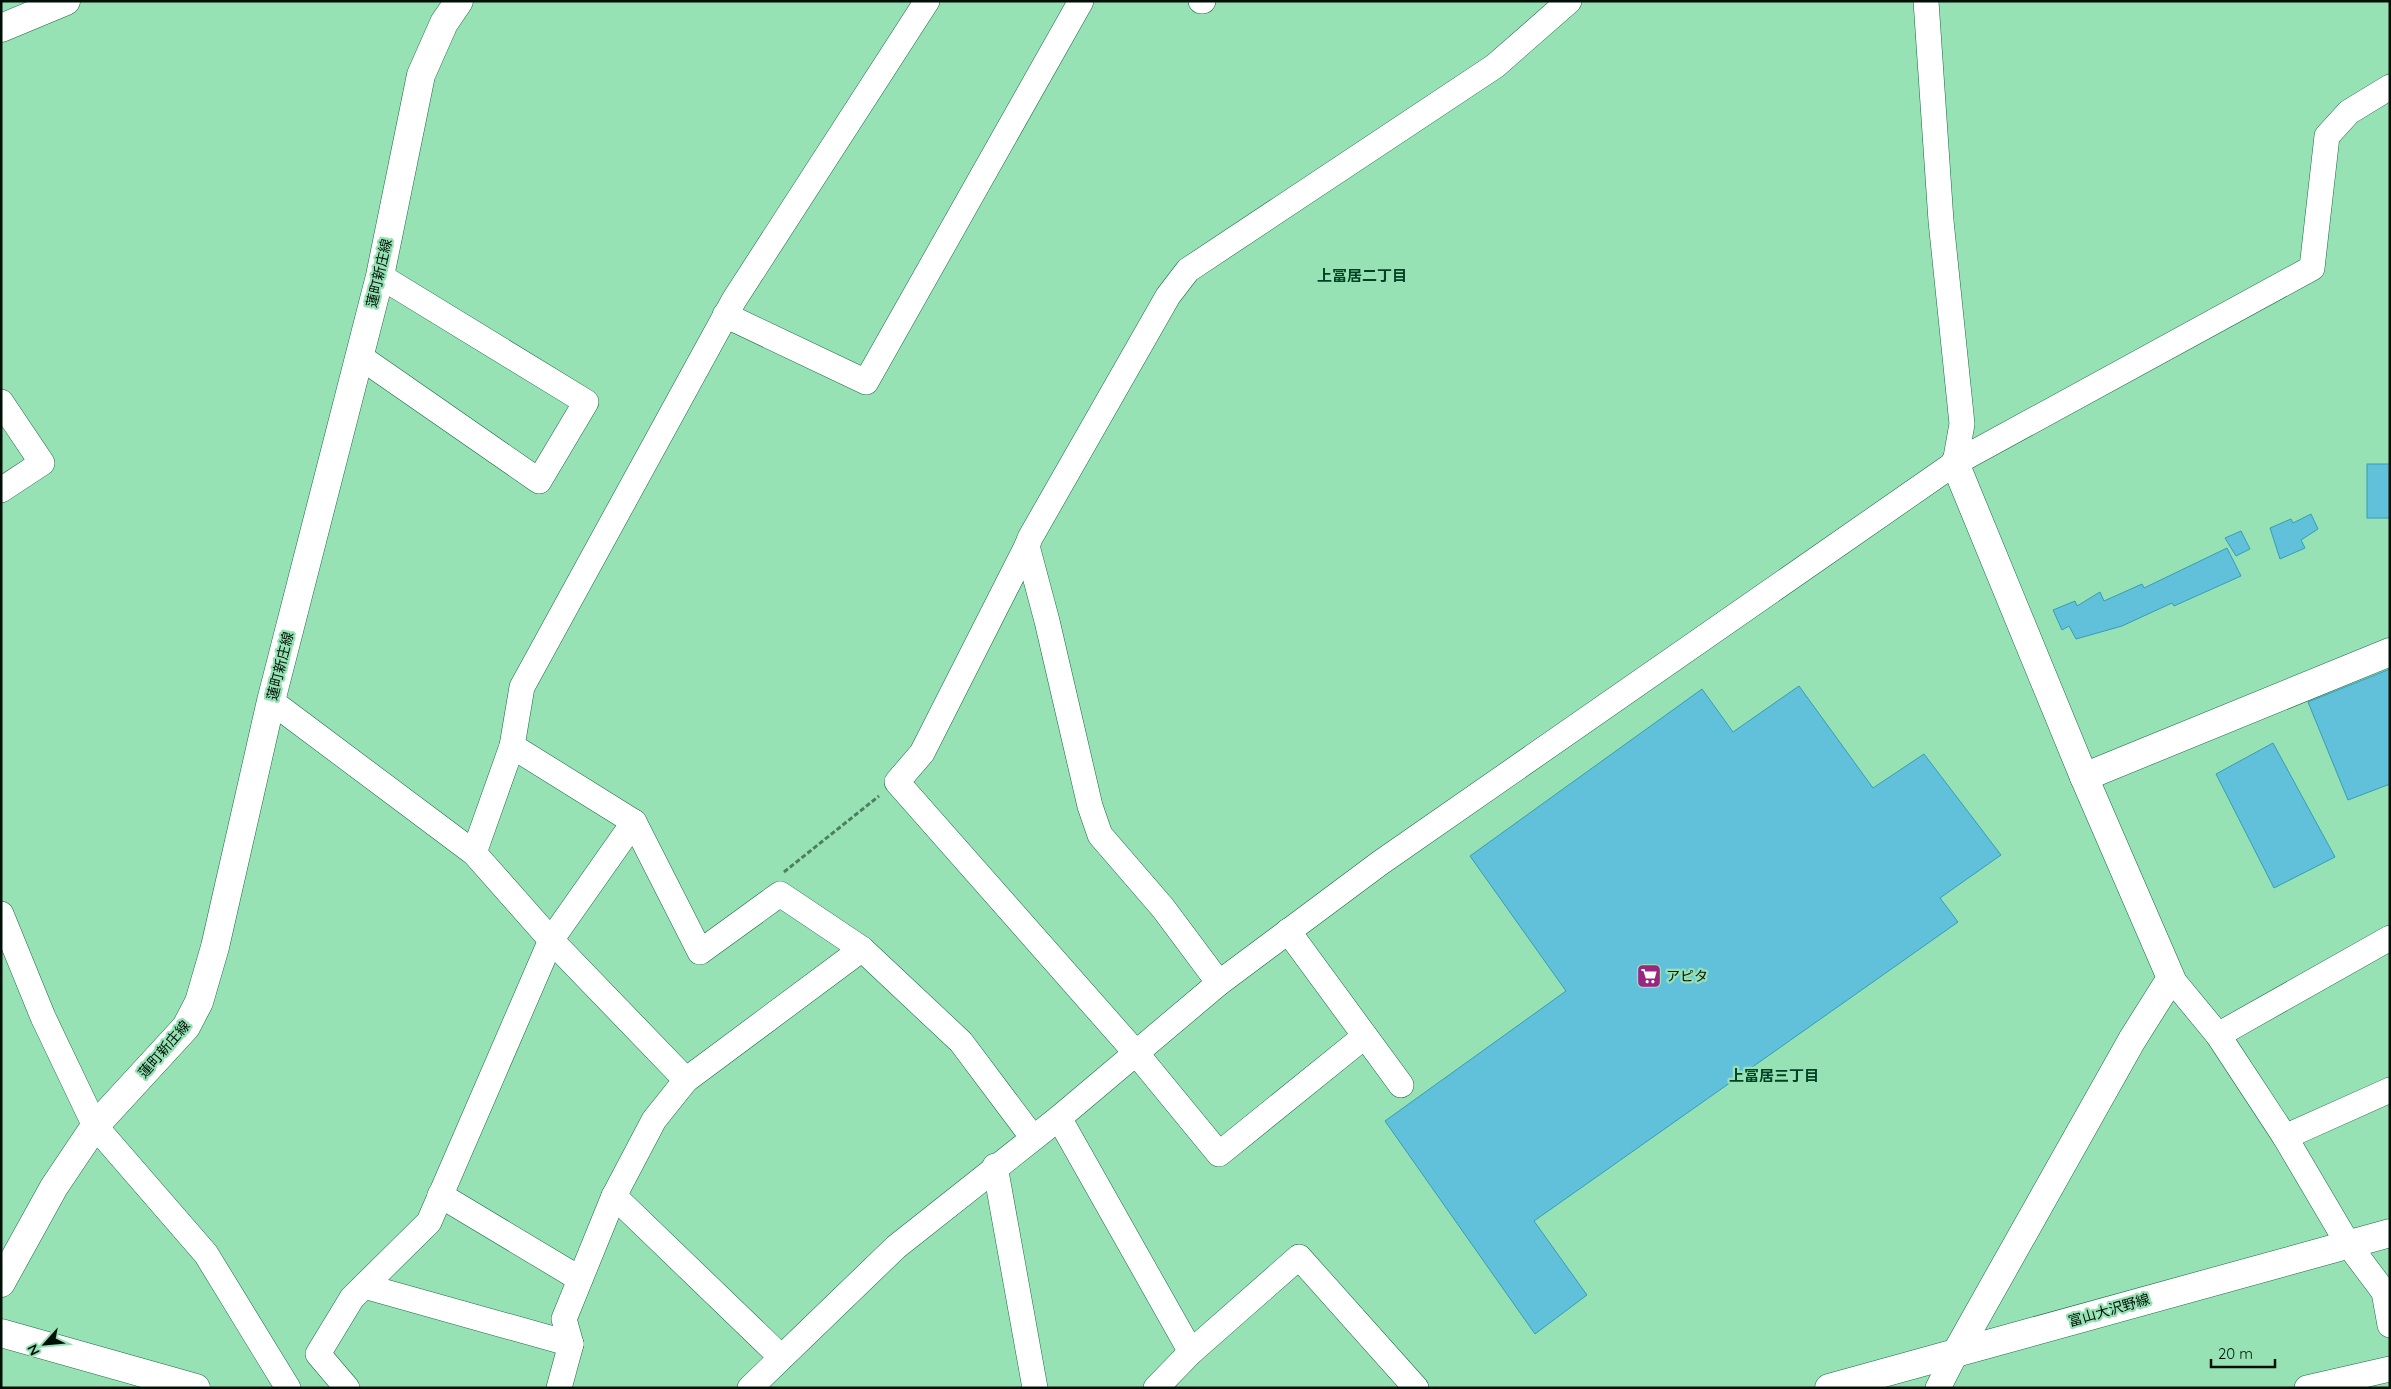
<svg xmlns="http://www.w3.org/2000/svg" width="2391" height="1389" font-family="Quicksand,'Noto Sans JP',sans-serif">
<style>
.building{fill:#61c1db;stroke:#379cb5}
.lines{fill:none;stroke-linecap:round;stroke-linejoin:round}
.minor-casing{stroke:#186842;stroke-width:26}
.tertiary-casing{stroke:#186842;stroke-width:29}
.secondary-casing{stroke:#186842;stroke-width:29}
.primary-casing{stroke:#186842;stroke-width:29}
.path{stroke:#4e7d61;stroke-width:3;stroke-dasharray:5 2.5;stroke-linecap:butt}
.minor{stroke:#fff;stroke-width:25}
.tertiary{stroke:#fff;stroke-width:28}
.secondary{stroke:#fff;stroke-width:28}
.primary{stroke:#fff;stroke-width:28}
.labels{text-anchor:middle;stroke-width:4.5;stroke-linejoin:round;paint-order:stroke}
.street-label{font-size:14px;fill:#001006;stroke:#96e2b5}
.poi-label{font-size:14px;fill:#001006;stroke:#96e2b5;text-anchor:start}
.neighbourhood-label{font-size:15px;font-weight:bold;fill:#004125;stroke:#96e2b5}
</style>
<rect width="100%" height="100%" fill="#96e2b5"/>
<!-- building -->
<g class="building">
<rect x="2367" y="464" width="23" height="54"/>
<polygon points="2311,514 2318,529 2301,540 2305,548 2280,559 2270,528 2291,519 2293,523"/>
<polygon points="2241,531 2250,549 2236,556 2225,538"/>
<polygon points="2227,548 2241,576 2174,606 2172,603 2122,626 2076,639 2069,626 2062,630 2053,610 2075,601 2077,606 2100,592 2104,601 2142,584 2144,588"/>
<polygon points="2390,669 2390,784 2348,800 2308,702"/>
<polygon points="1799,686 1873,788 1924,754 2001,855 1940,898 1958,922 1534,1221 1587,1295 1535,1334 1385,1121 1566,991 1470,856 1702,689 1733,732"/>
<polygon points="2273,743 2335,857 2274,888 2216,774"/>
</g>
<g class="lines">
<defs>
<g id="minor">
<polyline points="1201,1 1203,1"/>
<polyline points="1926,1 1941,221 1962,424 1955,463"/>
<polyline points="725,315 866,382 1081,1"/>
<polyline points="359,356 539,481 586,402 380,276"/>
<polyline points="1,402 42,463 1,490"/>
<polyline points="1027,546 922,753 897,782 1136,1053 1219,1154 1365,1036"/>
<polyline points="271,701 474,853 551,940 686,1080"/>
<polyline points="512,746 634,822 700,952 780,894 862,949 961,1042 1033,1138"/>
<polyline points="474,853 512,746 522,687 734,300 927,1"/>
<polyline points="1,914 43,1017 95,1126 206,1254 288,1388"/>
<polyline points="1288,931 1401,1085"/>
<polyline points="2171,978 2218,1035 2285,1137 2348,1244 2384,1292 2390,1325"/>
<polyline points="1219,983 1163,908 1100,835 1090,806 1047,621 1027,546 1030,538 1168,296 1188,270 1495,66 1569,1"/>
<polyline points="2218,1035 2390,938"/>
<polyline points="1059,1118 1191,1352"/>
<polyline points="2285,1137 2390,1090"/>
<polyline points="995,1166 1035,1388"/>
<polyline points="440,1195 580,1279"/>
<polyline points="614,1196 781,1357"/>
<polyline points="364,1286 571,1344"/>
<polyline points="347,1388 318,1354 352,1298 429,1222 551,940 634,822"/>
<polyline points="559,1388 571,1344 564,1319 614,1196 654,1120 686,1080 862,949"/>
<polyline points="750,1388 896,1247 1059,1118 1219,983 1380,863 1955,463 2312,268 2327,136 2349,112 2390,87"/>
<polyline points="1156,1388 1191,1352 1299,1257 1416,1388"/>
<polyline points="1938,1388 1956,1353"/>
<polyline points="2307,1388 2390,1369"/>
</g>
<g id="tertiary">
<polyline points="1,28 66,1"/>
<polyline points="1955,463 2084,777 2171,978 2132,1040 1956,1353"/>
<polyline points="2084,777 2390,652"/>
</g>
<polyline id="secondary" points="1,1283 54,1187 95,1126 186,1027 199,1002 215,947 271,701 380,276 421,75 444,23 459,1"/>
<g id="primary">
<polyline points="1,1333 196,1388"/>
<polyline points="1829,1388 2390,1233"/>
</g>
</defs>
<!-- minor casing -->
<use href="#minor" class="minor-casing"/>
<!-- tertiary casing -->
<use href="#tertiary" class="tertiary-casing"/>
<!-- secondary casing -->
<use href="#secondary" class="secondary-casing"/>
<!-- primary casing -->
<use href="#primary" class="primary-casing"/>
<!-- path -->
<polyline class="path" points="784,872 879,796"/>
<!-- minor -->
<use href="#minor" class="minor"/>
<!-- tertiary -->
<use href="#tertiary" class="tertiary"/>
<!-- secondary -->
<use href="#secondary" class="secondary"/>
<!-- primary -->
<use href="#primary" class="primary"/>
</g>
<!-- icons -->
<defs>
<symbol id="supermarket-square" viewBox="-11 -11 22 22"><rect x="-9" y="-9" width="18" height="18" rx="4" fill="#9a2682" stroke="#96e2b5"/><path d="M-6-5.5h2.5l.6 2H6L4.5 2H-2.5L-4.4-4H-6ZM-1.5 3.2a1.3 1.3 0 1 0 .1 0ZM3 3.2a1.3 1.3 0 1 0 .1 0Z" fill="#fff"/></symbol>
</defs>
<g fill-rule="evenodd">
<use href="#supermarket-square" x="1635" y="962" width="28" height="28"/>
</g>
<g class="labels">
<!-- street labels -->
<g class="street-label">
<text transform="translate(379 273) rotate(-77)" y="5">蓮町新庄線</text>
<text transform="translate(280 666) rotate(-76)" y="5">蓮町新庄線</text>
<text transform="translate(164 1049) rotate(-49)" y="5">蓮町新庄線</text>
<text transform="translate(2109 1310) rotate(-16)" y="5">富山大沢野線</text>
</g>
<!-- poi labels -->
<g class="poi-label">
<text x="1666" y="981">アピタ</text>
</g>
<!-- neighbourhood labels -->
<g class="neighbourhood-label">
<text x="1362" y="281">上冨居二丁目</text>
<text x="1774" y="1081">上冨居三丁目</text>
</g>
</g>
<!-- border -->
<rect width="2391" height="1389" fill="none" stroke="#001006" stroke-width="5"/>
<!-- north arrow -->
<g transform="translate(45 1344) rotate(243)" stroke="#96e2b5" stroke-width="4" paint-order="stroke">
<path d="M0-4L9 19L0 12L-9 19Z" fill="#001006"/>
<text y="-8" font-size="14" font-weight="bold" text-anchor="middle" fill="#001006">N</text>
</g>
<!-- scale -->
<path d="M2211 1359v8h64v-8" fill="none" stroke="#001006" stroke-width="2.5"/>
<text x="2218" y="1359" font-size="15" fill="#001006" stroke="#96e2b5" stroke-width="4" paint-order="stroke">20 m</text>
</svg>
